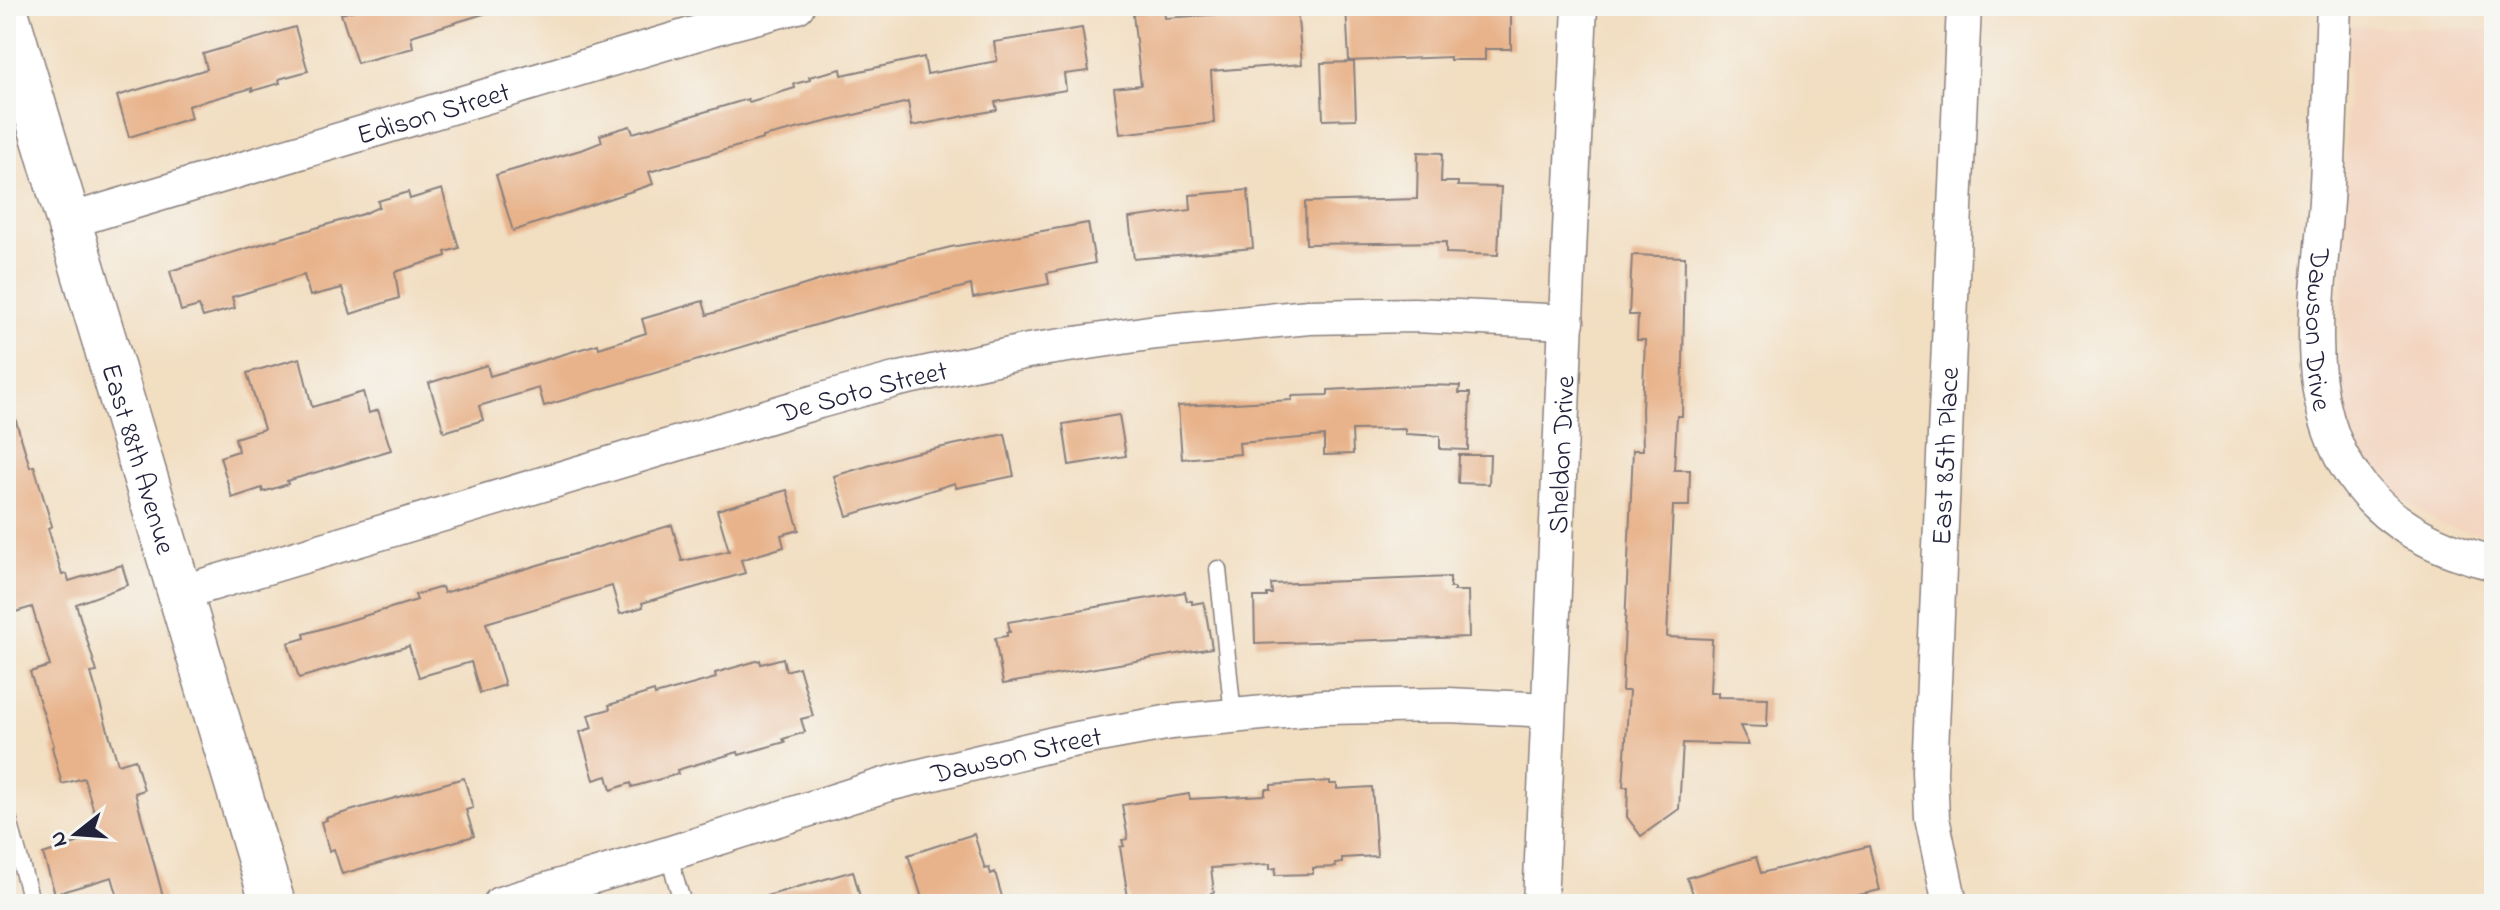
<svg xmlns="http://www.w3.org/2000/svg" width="2500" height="910" font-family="'Indie Flower',sans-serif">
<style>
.built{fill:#f3d4bf}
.building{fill:#e8b38b}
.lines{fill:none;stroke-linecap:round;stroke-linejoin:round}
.lane-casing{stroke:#8a807e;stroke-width:19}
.street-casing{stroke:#8a807e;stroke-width:37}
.secondary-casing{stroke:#8a807e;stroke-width:47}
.lane{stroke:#fff;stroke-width:16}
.street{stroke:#fff;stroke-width:34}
.secondary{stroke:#fff;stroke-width:44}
.labels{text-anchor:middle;stroke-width:7;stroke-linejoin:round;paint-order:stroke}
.street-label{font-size:28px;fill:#22223b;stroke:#f6f6f2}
</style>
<rect width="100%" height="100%" fill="#f6f6f2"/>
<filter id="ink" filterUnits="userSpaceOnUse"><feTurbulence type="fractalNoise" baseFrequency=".0125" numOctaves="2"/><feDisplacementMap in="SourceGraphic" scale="16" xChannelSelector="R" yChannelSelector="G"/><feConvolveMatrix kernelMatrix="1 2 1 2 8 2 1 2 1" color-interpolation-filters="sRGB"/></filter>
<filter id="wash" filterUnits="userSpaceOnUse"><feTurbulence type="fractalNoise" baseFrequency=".006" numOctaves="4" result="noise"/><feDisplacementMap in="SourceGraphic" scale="32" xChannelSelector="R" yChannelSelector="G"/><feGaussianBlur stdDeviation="1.8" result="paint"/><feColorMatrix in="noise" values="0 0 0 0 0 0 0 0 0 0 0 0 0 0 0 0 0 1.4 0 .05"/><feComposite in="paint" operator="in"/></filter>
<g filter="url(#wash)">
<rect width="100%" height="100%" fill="#f2dec1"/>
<!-- built -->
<polygon class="built" points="2349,26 2494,30 2494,538 2441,525 2390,490 2355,448 2339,398"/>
<g id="blocks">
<!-- building -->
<g class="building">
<polygon points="368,6 489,6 490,12 411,36 413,48 357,63 341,14"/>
<polygon points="1346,6 1511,8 1511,49 1485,49 1485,60 1450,60 1450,57 1349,61"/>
<polygon points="1164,9 1165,18 1297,9 1302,64 1211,71 1214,123 1120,134 1114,88 1141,85 1133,14"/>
<polygon points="295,27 308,71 279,79 280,83 252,91 252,88 188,106 191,118 129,137 117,96 207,69 203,54"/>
<polygon points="1082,28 1089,71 1064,74 1066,90 995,102 997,110 912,126 908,102 763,137 763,139 649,172 653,184 513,231 496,175 584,149 602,142 600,135 630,126 633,133 748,99 749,102 795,88 794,84 810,80 809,77 841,69 842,75 924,57 927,74 997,61 994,42"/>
<polygon points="1354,62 1356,119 1323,120 1321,63"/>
<polygon points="1418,152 1442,153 1441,182 1458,182 1458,186 1501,187 1498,255 1446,253 1446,242 1306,244 1305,202 1417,199"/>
<polygon points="442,189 459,248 445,252 446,256 395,272 399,298 351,314 342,288 310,296 304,275 232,297 235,308 203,317 199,306 181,311 170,271 363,214 379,207 378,201 408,192 410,199"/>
<polygon points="1248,190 1253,248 1134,259 1129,218 1191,210 1190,195"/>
<polygon points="1088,223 1095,263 1047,273 1049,284 973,298 971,285 839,318 544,406 539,388 479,406 483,420 444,432 429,383 487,365 490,376 598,344 599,348 646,333 642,319 703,301 707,315 837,275 951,247"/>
<polygon points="1632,255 1685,257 1682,416 1677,416 1674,470 1690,470 1689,506 1673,506 1667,637 1712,639 1710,693 1718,693 1718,697 1768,698 1767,727 1740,726 1749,745 1683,743 1679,809 1641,836 1627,817 1628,787 1623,787 1629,691 1622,691 1633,450 1643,450 1642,410 1645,340 1637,340 1638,315 1629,315"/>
<polygon points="300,358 312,407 363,392 369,413 378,410 391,450 287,481 288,484 263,492 262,488 232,498 220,457 238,451 235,438 264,429 247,373"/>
<polygon points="1424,385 1460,386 1459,393 1470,393 1468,450 1440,449 1440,436 1405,434 1405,429 1352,430 1353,454 1324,455 1324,436 1239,443 1240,454 1182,459 1178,406 1292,400 1292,396 1328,395 1328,390"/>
<polygon points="12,408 30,467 34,466 52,526 48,528 62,575 67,574 69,581 122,565 128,585 76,604 97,672 91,673 118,764 135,759 144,790 135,793 165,904 120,904 112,877 55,894 43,854 101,835 84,778 62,784 52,747 54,746 30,672 50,666 32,607 12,613 6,595 6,409"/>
<polygon points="1119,415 1126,456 1069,465 1063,424"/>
<polygon points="1005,434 1014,476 956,488 955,483 847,516 834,476 905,455"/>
<polygon points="1459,455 1490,455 1489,484 1458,483"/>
<polygon points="787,490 799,530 781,535 784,547 741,560 745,573 642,603 643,607 620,614 612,586 486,623 505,685 480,693 471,662 419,677 409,646 299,678 288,643 305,638 304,634 417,600 415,595 442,587 444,593 672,525 682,561 729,551 717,510"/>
<polygon points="1450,577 1450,588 1454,588 1454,591 1468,591 1469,637 1255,644 1254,597 1267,597 1267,594 1272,594 1271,584"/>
<polygon points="1185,592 1187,601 1192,601 1192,604 1204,602 1212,648 1003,684 995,638 1007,636 1007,632 1010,632 1008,622"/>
<polygon points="783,658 786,671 799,667 813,716 801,719 805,732 783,739 785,742 739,755 738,752 677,770 678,774 632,787 631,783 611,790 607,776 594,780 580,732 592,728 588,715 610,709 609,705 654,691 655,695 716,678 715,673 760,660 761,664"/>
<polygon points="464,778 473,808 466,810 474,836 342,874 334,849 329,851 321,822 327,820 326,818"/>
<polygon points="1330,781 1330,784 1337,784 1337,789 1372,787 1377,856 1342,858 1342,863 1335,864 1336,867 1313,868 1313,874 1275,875 1276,868 1270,869 1270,864 1211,868 1214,892 1211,893 1212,899 1207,900 1207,904 1129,904 1120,847 1124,846 1122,840 1128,839 1122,805 1189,794 1190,799 1265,795 1265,789 1271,789 1271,785"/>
<polygon points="974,834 985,869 989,868 991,874 995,872 1004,904 924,904 908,855"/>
<polygon points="1869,846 1880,890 1821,904 1697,904 1687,878 1756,857 1761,873"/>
<polygon points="853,871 862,904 764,904 763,897"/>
</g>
</g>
</g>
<g filter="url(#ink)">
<use href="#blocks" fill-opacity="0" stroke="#8a807e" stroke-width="2"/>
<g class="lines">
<defs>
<g id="lane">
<polyline points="1218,569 1233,715"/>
<polyline points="6,810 32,904"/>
<polyline points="668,854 683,904"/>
</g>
<g id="street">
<path id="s1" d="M2334,6C2331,71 2330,136 2326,201C2323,246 2316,291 2316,335C2315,459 2374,535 2494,563"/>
<path id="s2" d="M69,221L731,23L797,6"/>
<path id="s3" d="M180,593L819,401L895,380L1028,351L1156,332L1309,317L1414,315L1567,322"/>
<path id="s4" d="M500,904L668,854L888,784L1066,741L1171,722L1324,707L1448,705L1548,710"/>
<path id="s5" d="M1540,904L1580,6"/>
<path id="s6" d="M1950,904L1932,818L1930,772L1964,6"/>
</g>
<g id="secondary">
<path id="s7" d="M6,12L273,904"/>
</g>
</defs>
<!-- lane casing -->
<use href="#lane" class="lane-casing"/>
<!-- street casing -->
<use href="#street" class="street-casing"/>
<!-- secondary casing -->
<use href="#secondary" class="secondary-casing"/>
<!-- lane -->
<use href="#lane" class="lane"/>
<!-- street -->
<use href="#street" class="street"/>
<!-- secondary -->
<use href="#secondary" class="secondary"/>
</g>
</g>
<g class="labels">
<!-- street labels -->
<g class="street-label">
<text dy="10" stroke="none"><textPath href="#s2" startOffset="380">Edison Street</textPath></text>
<text dy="10" stroke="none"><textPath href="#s1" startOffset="324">Dawson Drive</textPath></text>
<text dy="10" stroke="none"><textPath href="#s3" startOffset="712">De Soto Street</textPath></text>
<text dy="10" stroke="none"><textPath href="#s5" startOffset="450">Sheldon Drive</textPath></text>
<text dy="10" stroke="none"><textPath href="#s6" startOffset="450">East 85th Place</textPath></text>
<text dy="10" stroke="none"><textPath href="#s7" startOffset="466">East 88th Avenue</textPath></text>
<text dy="10" stroke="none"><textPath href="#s4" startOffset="538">Dawson Street</textPath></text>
</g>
</g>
<!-- margin -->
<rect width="2500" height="910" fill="none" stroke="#f6f6f2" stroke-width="32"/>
<!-- north arrow -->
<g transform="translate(76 834) rotate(253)" stroke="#f6f6f2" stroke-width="6" paint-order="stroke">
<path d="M0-6L14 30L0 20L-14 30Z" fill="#22223b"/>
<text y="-12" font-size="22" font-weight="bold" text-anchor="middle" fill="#22223b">N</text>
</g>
</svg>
